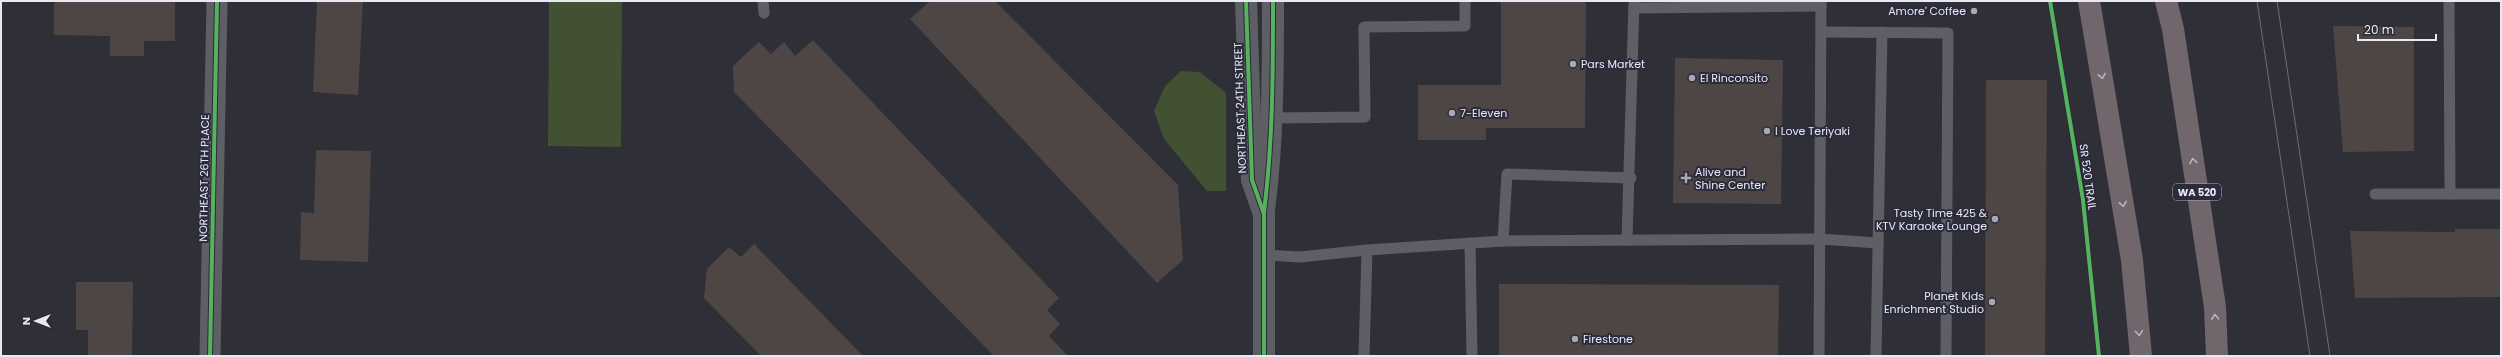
<svg xmlns="http://www.w3.org/2000/svg" width="2502" height="357" font-family="Poppins,sans-serif">
<style>
.green{fill:#425131}
.building{fill:#4d4644}
.lines{fill:none;stroke-linecap:round;stroke-linejoin:round}
.lane{stroke:#5e5e65;stroke-width:11}
.street{stroke:#5e5e65;stroke-width:21}
.secondary{stroke:#5e5e65;stroke-width:22}
.highway{stroke:#70666b;stroke-width:22}
.tram{stroke:#6c6c73;stroke-width:1}
.cycleway-casing{stroke:#2b2b3c;stroke-width:6}
.cycleway{stroke:#56b35d;stroke-width:4}
.oneway{stroke:#b8b5bd}
.poi-dot{fill:#a7a8b2;stroke:#2b2b3c;stroke-width:1.5}
.labels{text-anchor:middle;stroke-width:4;stroke-linejoin:round;paint-order:stroke}
.shield{fill:#2b2b3c;stroke:#afb0bd;stroke-width:1}
.shield-label{font-size:10px;font-weight:bold;fill:#e8e9f4}
.poi-label{font-size:11px;fill:#e8e9f4;stroke:#2b2b3c;text-anchor:start}
.street-label{font-size:11px;fill:#e8e9f4;stroke:#2b2b3c}
</style>
<rect width="100%" height="100%" fill="#2f2f38"/>
<!-- green -->
<g class="green">
<polygon points="549,1 622,1 621,147 548,146"/>
<polygon points="1181,71 1200,72 1226,93 1226,191 1207,191 1164,139 1154,111 1165,86"/>
</g>
<!-- building -->
<g class="building">
<polygon points="54,1 175,1 175,41 144,41 144,56 110,56 110,36 54,35"/>
<polygon points="317,1 363,1 358,95 313,92"/>
<polygon points="930,1 995,1 1178,185 1183,260 1157,283 910,19"/>
<polygon points="1501,1 1586,1 1585,128 1486,128 1486,140 1418,140 1418,85 1501,85"/>
<polygon points="2333,26 2414,27 2414,151 2343,152"/>
<polygon points="813,40 1059,298 1047,310 1060,324 1049,336 1068,356 994,356 734,92 733,66 759,42 771,54 784,42 795,56"/>
<polygon points="1675,58 1783,60 1781,204 1673,203"/>
<polygon points="1986,80 2047,80 2045,356 1985,356"/>
<polygon points="316,150 371,151 368,262 300,260 301,212 314,213"/>
<polygon points="2455,229 2501,229 2501,297 2355,298 2350,231 2455,232"/>
<polygon points="754,244 863,356 761,356 704,298 707,269 729,247 741,257"/>
<polygon points="76,282 133,282 132,356 88,356 88,330 76,330"/>
<polygon points="1499,284 1779,285 1778,356 1499,356"/>
</g>
<g class="lines">
<!-- lane -->
<g class="lane">
<polyline points="763,1 764,13"/>
<polyline points="2449,1 2450,194"/>
<polyline points="1634,8 1821,6"/>
<polyline points="1821,32 1948,33 1946,356"/>
<polyline points="1273,118 1365,117 1364,27 1465,26 1465,1"/>
<polyline points="2375,194 2501,194"/>
<polyline points="1627,240 1634,1"/>
<polyline points="1503,241 1507,174 1631,178"/>
<polyline points="1470,243 1472,356"/>
<polyline points="1265,255 1300,257 1367,250 1503,241 1820,239 1878,243"/>
<polyline points="1364,356 1367,250"/>
<polyline points="1819,356 1821,1"/>
<polyline points="1876,356 1882,32"/>
</g>
<!-- street -->
<polyline class="street" points="210,356 217,1"/>
<!-- secondary -->
<g class="secondary">
<polyline points="1246,1 1252,180 1264,214 1264,356"/>
<path d="M1264,210C1273,141 1273,71 1273,1"/>
</g>
<!-- highway -->
<g class="highway">
<polyline points="2089,1 2132,260 2141,356"/>
<polyline points="2166,1 2173,29 2215,307 2217,356"/>
</g>
<!-- tram -->
<g class="tram">
<polyline points="2257,1 2310,356"/>
<polyline points="2277,1 2330,356"/>
</g>
<defs>
<g id="cycleway">
<polyline points="1246,1 1252,180 1264,214 1264,356"/>
<polyline points="2050,1 2083,200 2099,356"/>
<path d="M1264,212C1273,141 1273,72 1273,1"/>
<polyline points="210,356 217,1"/>
</g>
</defs>
<!-- cycleway casing -->
<use href="#cycleway" class="cycleway-casing"/>
<!-- cycleway -->
<use href="#cycleway" class="cycleway"/>
</g>
<!-- one-way arrows -->
<defs><path id="oneway-chevron" d="M-2-3.5L2.5 0L-2 3.5" fill="none" stroke-width="1.6" stroke-linecap="round" stroke-linejoin="round"/></defs>
<g class="oneway">
<use href="#oneway-chevron" transform="translate(2102 76) rotate(81)"/>
<use href="#oneway-chevron" transform="translate(2193 161) rotate(-99)"/>
<use href="#oneway-chevron" transform="translate(2123 204) rotate(81)"/>
<use href="#oneway-chevron" transform="translate(2215 317) rotate(-93)"/>
<use href="#oneway-chevron" transform="translate(2139 333) rotate(85)"/>
</g>
<!-- markers -->
<g class="poi-dot">
<circle cx="1974" cy="11" r="4"/>
<circle cx="1573" cy="64" r="4"/>
<circle cx="1692" cy="78" r="4"/>
<circle cx="1452" cy="113" r="4"/>
<circle cx="1767" cy="131" r="4"/>
<path d="M1684 172h4v4h4v4h-4v4h-4v-4h-4v-4h4z"/>
<circle cx="1995" cy="219" r="4"/>
<circle cx="1992" cy="302" r="4"/>
<circle cx="1575" cy="339" r="4"/>
</g>
<g class="labels">
<!-- shield labels -->
<rect class="shield" x="2173" y="184" width="48" height="16" rx="3"/>
<g class="shield-label">
<text x="2197" y="196">WA 520</text>
</g>
<!-- poi labels -->
<g class="poi-label">
<text x="1966" y="15" text-anchor="end">Amore' Coffee</text>
<text x="1581" y="68">Pars Market</text>
<text x="1700" y="82">El Rinconsito</text>
<text x="1460" y="117">7-Eleven</text>
<text x="1775" y="135">I Love Teriyaki</text>
<text x="1695" y="176">Alive and<tspan x="1695" dy="13">Shine Center</tspan></text>
<text x="1987" y="217" text-anchor="end">Tasty Time 425 &amp;<tspan x="1987" dy="13">KTV Karaoke Lounge</tspan></text>
<text x="1984" y="300" text-anchor="end">Planet Kids<tspan x="1984" dy="13">Enrichment Studio</tspan></text>
<text x="1583" y="343">Firestone</text>
</g>
<!-- street labels -->
<g class="street-label">
<text transform="translate(1240 108) rotate(-92)" y="4">NORTHEAST 24TH STREET</text>
<text transform="translate(2088 177) rotate(82)" y="4">SR 520 TRAIL</text>
<text transform="translate(204 178) rotate(-89)" y="4">NORTHEAST 26TH PLACE</text>
</g>
</g>
<!-- border -->
<rect width="2502" height="357" fill="none" stroke="#e8e9f4" stroke-width="4"/>
<!-- north arrow -->
<g transform="translate(36 321) rotate(270)" stroke="#2b2b3c" stroke-width="3" paint-order="stroke">
<path d="M0-3L7 15L0 10L-7 15Z" fill="#e8e9f4"/>
<text y="-6" font-size="11" font-weight="bold" text-anchor="middle" fill="#e8e9f4">N</text>
</g>
<!-- scale -->
<path d="M2358 34v6h78v-6" fill="none" stroke="#e8e9f4" stroke-width="2"/>
<text x="2364" y="34" font-size="12" fill="#e8e9f4" stroke="#2b2b3c" stroke-width="3" paint-order="stroke">20 m</text>
</svg>
